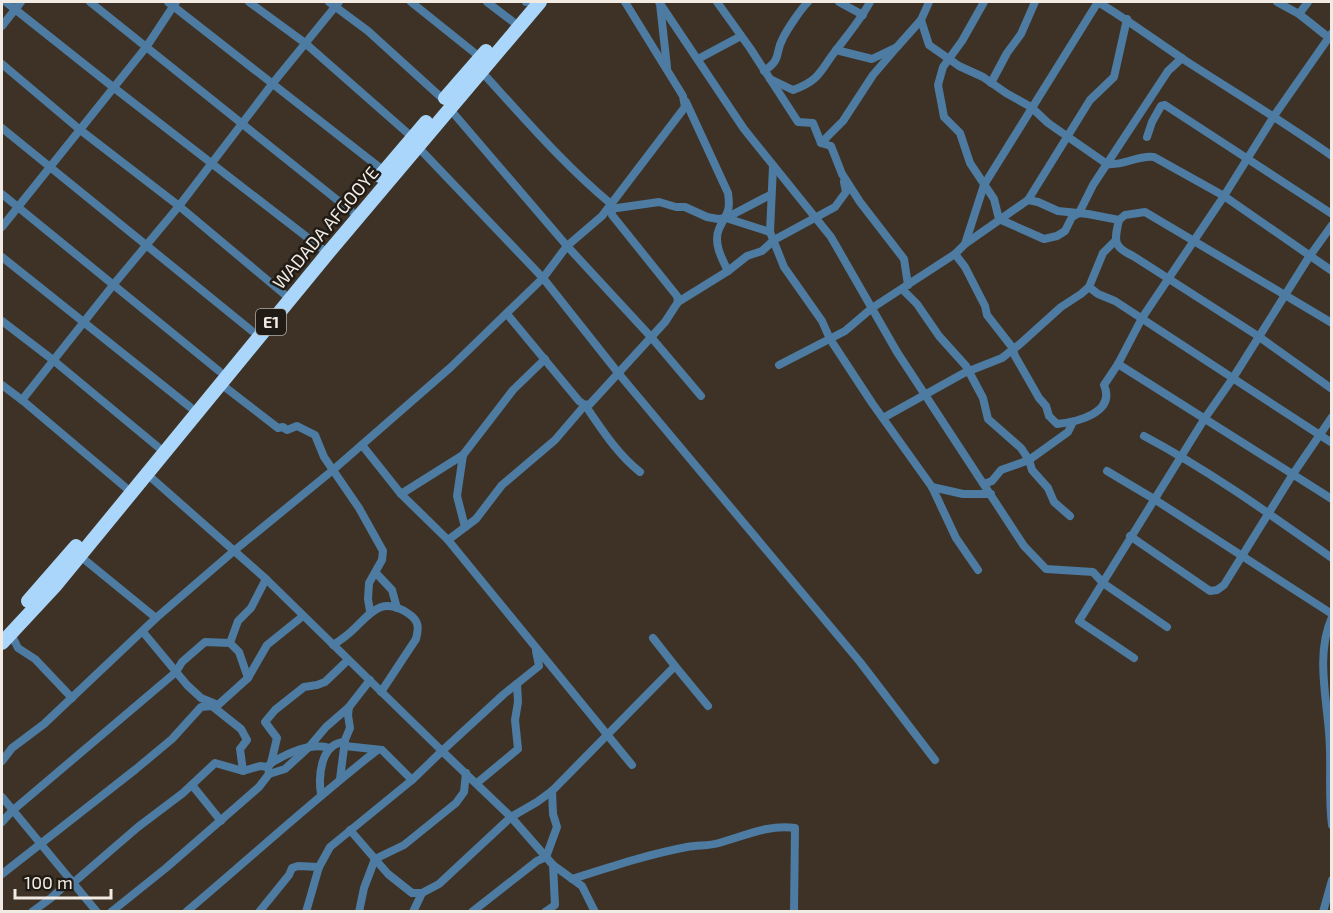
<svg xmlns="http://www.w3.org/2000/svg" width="1333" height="913" font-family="'Exo 2',sans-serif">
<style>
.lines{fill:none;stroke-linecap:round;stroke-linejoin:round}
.street{stroke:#4d7ba1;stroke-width:8}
.highway{stroke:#aad6fb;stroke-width:14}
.labels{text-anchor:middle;stroke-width:5;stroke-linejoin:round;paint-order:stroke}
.shield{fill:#201b15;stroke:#b2ada5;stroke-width:1.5}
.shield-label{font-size:16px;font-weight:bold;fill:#f1ebe3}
.street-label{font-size:18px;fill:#f1ebe3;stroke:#201b15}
</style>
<rect width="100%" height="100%" fill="#3d3225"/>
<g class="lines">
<!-- street -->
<g class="street">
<polyline points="6,2 113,87 321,248"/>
<polyline points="90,2 351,211"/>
<polyline points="168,2 384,171"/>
<polyline points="249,2 305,43 412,137"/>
<polyline points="329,2 368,31 444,100"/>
<polyline points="411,2 481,58"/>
<polyline points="487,2 512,21"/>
<polyline points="526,2 527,2"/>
<polyline points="659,2 744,129 831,237 897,352 1024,546 1046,569 1093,572 1103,583 1167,627"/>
<polyline points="717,2 750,48 798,122 813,123 821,143 831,146 842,174 860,202 904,259 908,285"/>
<polyline points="839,2 863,15"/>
<path d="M929,2L921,20L929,45L959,66L983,77L1006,93L1031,107L1048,123L1107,164C1124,166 1137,155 1154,157L1224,196L1332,271"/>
<polyline points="984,2 962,41 943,67 938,85 944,117 960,133 970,163 994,199 999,219 1044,239 1057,236 1065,231 1072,217 1079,213 1093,185 1168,71 1182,58"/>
<path d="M1098,2C1128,20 1156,41 1186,61C1234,92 1284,122 1332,156"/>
<polyline points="1277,2 1299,14"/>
<polyline points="1308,2 1299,14 1328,37"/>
<polyline points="660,4 667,67"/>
<polyline points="2,26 21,2"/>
<polyline points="836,50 872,59 897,47 921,20"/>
<polyline points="698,59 741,36"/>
<polyline points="2,64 79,129 179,206 284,294"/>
<path d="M481,71C523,117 563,164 611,204L612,215L677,296L678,302L665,322L590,404L585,405L579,401L507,314"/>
<path d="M764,71C783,58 774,54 783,38C788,28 801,9 808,2"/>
<path d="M770,79L793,90C821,80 820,70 837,49C849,33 861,19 870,2"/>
<polyline points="991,83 1007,53 1021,34 1035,2"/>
<polyline points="449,108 567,246 651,337 701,396"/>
<polyline points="2,128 252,331"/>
<polyline points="1147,137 1152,122 1161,106 1165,105 1332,214"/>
<polyline points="821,143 843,121 873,75 897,47"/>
<polyline points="417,146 543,278 619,374 860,662 935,760"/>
<polyline points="773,166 770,232 784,267 822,321 830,339 872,403 932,487 956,538 978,570"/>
<polyline points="2,194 219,371"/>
<polyline points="1028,200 1090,100 1114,77 1127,19"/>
<polyline points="610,209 659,202 676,207 685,207 707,217 718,219 726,218 770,195"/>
<polyline points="726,218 770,232"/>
<path d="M1119,220C1114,241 1113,247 1133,256L1258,336L1332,389"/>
<polyline points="2,227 147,46 176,2"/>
<polyline points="965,244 1028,200 1038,202 1058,211 1088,214 1119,220 1125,215 1145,212 1332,323"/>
<path d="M955,254L965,267L985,306L987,315L1012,347L1015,356L1039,398L1046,406L1049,416L1057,424C1077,422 1116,413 1104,385L1118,364L1142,318L1224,196L1274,116L1332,33"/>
<polyline points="2,257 190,407"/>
<polyline points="728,271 747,256 762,251 774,240 835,207 846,192 844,182"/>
<polyline points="1089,287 1098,294 1115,301 1332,443"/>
<polyline points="902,289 917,304 939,336 966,366 983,398 988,419 1021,448 1029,460 1032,470 1048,488 1054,502 1070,516"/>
<path d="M678,302L728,271C722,259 713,243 719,229C726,213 731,213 728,193L686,102"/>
<polyline points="2,321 53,360 158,447"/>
<polyline points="1118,364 1332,499"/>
<polyline points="779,365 845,331 872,308 955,254 965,244 984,185 1098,2"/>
<polyline points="221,384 278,428 283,427 287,430 297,426 315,435 324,457 359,508 383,551 382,560 369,583 368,599 370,611"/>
<polyline points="2,385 22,400 125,487"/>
<polyline points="22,400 114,284 179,206 273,83 339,2"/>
<polyline points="883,418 964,373 1002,358 1020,344 1061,307 1081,294 1089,287 1103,253 1116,240"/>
<path d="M1144,436C1210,471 1271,515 1332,558"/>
<polyline points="362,445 401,494 448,540 632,765"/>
<polyline points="463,455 457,496 465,527"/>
<polyline points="1107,471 1154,499 1332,614"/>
<polyline points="147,474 266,579 442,751 412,780 330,847 319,867 306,912"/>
<polyline points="984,484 992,481 1001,470 1029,460 1068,432 1073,422"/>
<polyline points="932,487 963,494 991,494"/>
<polyline points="401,494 463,455 513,390 545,359"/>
<polyline points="1130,536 1210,591 1217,590 1224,585 1293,474 1332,417"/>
<path d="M448,540L476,519L502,485L555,440L585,405C601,428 617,454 640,472"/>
<polyline points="80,556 156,618"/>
<polyline points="376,573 392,590 397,608"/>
<path d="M1332,617C1316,653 1326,694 1329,732C1332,763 1328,794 1332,825"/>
<polyline points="143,632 187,685 201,698 218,705"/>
<polyline points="11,634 18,648 35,659 72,698"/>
<polyline points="653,638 675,666"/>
<path d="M333,645C341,640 349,634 356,627C373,610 384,597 409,614C419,621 419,627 416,639L381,692"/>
<polyline points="536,651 539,666 504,694 442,751 511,817 553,865 555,905 545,912"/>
<polyline points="1134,658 1079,621 1205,418 1233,378 1309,257 1332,225"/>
<polyline points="248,678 267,645 303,616"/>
<polyline points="345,746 382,750 412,780"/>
<polyline points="2,761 12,748 44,724 156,618 235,550 333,470 451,367 543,278 567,246 602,216 685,107 683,96 625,2"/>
<path d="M271,763C288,753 310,742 330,748"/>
<polyline points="243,771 240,749 247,740 241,729 212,706 218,705 248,678 239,652 230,643 238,621 251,608 266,579"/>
<polyline points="269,774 285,769 309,747 326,727 349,707"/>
<polyline points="340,779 345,740 350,728 348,715 349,707 370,680"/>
<polyline points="477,783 518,749 515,720 518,702 517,684"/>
<polyline points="192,785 221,821"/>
<path d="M321,794C318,775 321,743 345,742"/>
<polyline points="2,797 97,912"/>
<polyline points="2,822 12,811 176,672 182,662 205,642 230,643"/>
<polyline points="350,830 388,874 412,893 422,893"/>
<polyline points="553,865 582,886 595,912"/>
<polyline points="2,874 136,769 172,739 201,707 212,706"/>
<path d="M572,879C610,867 649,854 687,847C698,845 709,846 719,843C744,836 769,824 795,828L794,912"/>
<polyline points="73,883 138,827 183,793 215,763 243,771 260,766 268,767 271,763 277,738 265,722 275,710 304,687 317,685 325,682 348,660"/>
<polyline points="32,912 51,898 71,880"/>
<polyline points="111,912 166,868 259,787 269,774 268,767"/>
<path d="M186,912C250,858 311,802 376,751"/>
<polyline points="259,912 289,875 292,868 298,866 319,867"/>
<polyline points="359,912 364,888 375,859 404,845 456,803 464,792 466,773"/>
<polyline points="413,912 422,893 439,884 511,817 537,802 552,791 675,666 708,706"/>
<polyline points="472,912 537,861 546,857 557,827 553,814 552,791"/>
<polyline points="1323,912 1332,880"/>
</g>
<!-- highway -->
<g class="highway">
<polyline points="445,98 486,51"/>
<polyline points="380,176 426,122"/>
<polyline points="28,601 76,546"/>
<polyline points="2,643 55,586 328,253 540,2"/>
</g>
</g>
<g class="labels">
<!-- shield labels -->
<rect class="shield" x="256" y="309" width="30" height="26" rx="4.5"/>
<g class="shield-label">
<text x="271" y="328">E1</text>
</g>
<!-- street labels -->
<g class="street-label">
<text transform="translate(326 228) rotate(-50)" y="6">WADADA AFGOOYE</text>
</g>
</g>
<!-- border -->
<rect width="1333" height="913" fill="none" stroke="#f1ebe3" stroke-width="6"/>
<!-- scale -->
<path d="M15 889v9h96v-9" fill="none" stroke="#f1ebe3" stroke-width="3"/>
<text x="24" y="889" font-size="18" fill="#f1ebe3" stroke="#201b15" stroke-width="4.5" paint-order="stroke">100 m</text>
</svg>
